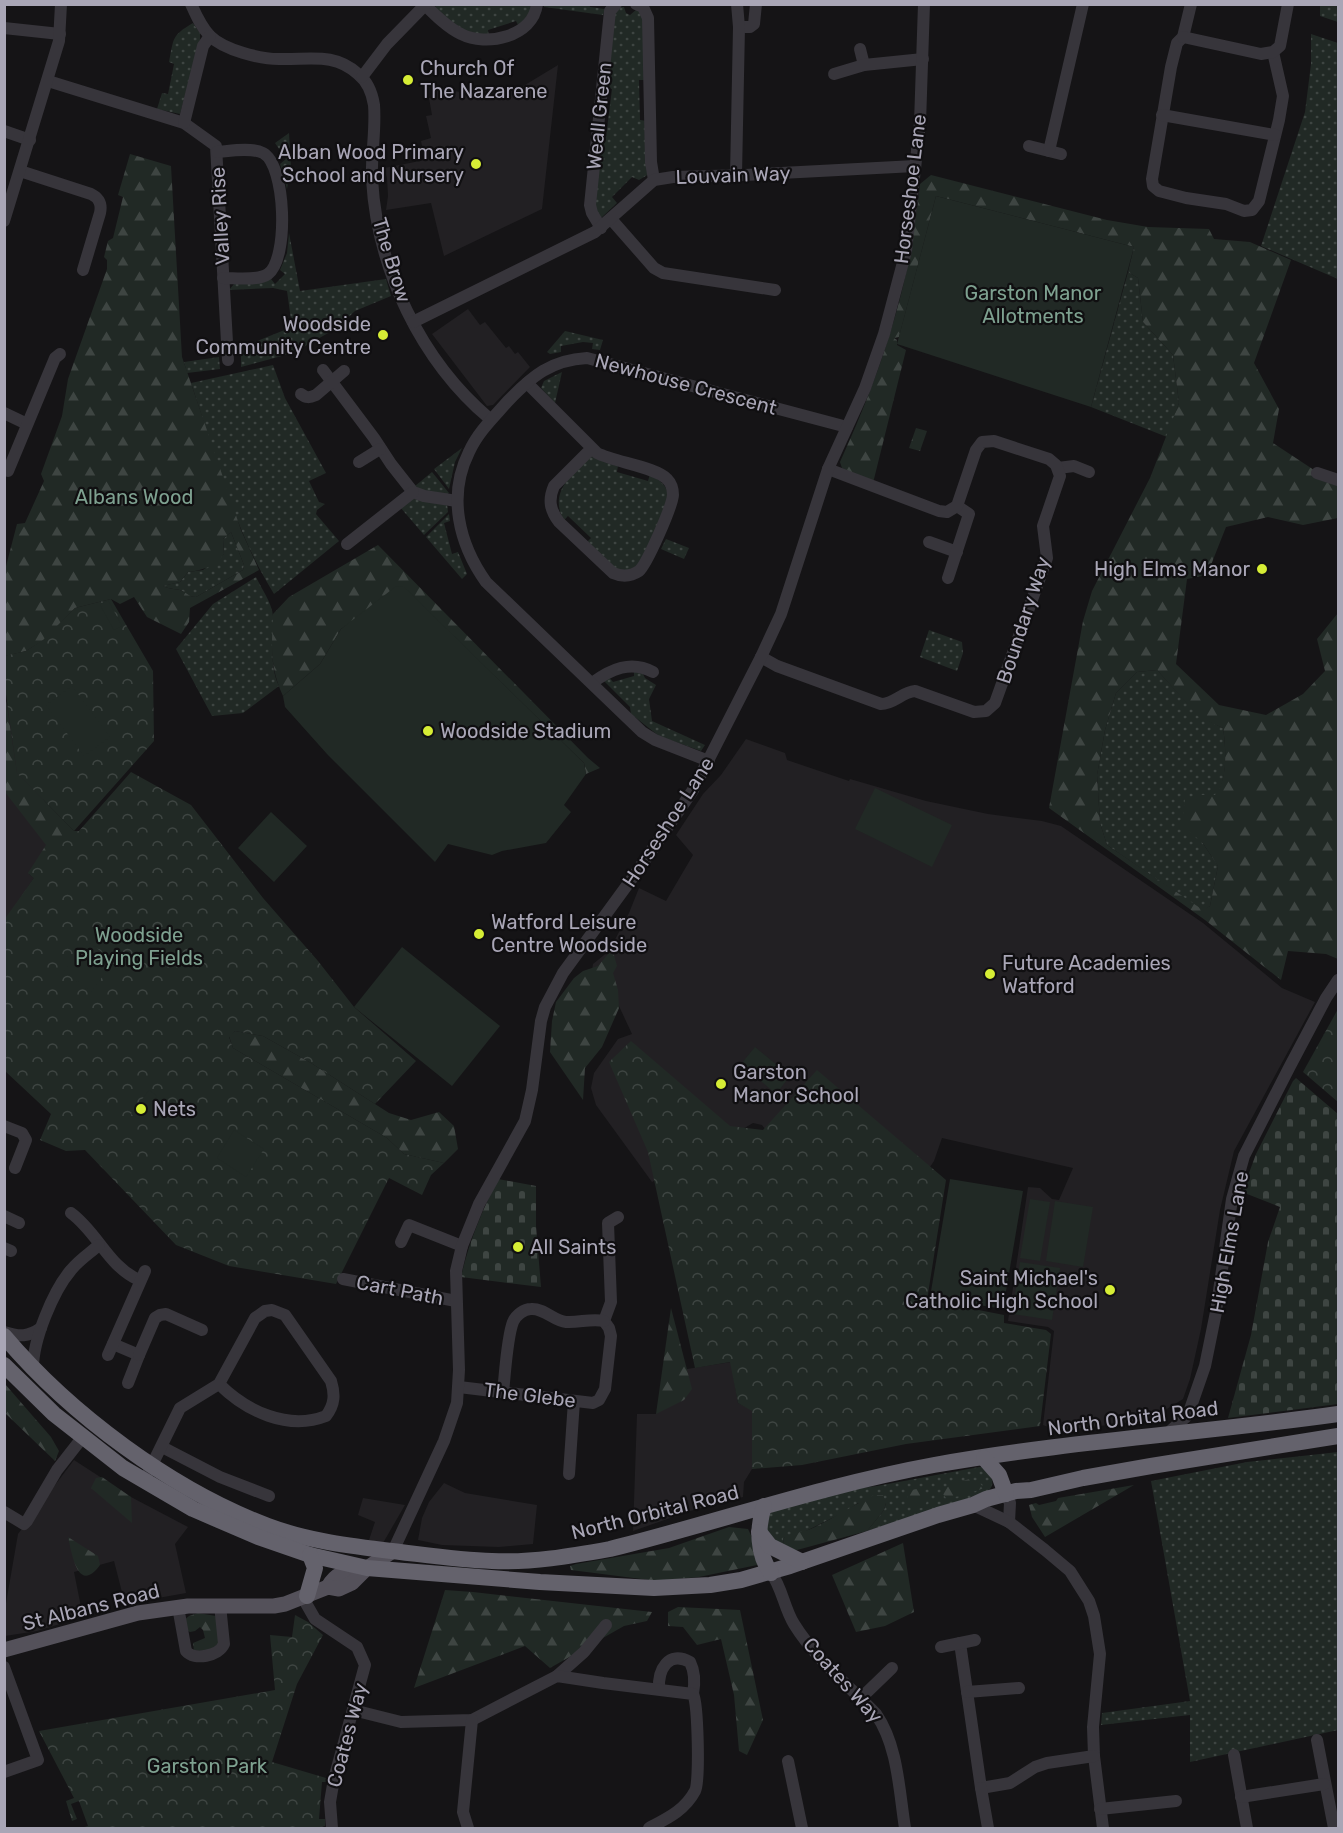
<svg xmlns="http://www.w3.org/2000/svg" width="1343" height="1833" font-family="Rubik,sans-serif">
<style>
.built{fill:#222023}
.grass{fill:url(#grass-dots)}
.forest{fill:url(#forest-firs);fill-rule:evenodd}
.cemetery{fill:url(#cemetery-stones)}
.park{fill:url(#park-crowns)}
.garden{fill:#212925}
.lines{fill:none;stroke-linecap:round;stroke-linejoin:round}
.minor{stroke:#37353b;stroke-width:12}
.major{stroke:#54515a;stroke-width:15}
.highway{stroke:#64626c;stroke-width:16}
.poi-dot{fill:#d6ed35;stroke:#100f11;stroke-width:2}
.labels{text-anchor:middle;stroke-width:4.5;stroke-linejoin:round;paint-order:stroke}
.poi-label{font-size:20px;fill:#a9a6b6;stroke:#100f11;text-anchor:start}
.street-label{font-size:20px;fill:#a9a6b6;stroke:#100f11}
.park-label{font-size:20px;fill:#7ea190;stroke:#100f11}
</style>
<defs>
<pattern id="grass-dots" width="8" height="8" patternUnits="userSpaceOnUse" patternTransform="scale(1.5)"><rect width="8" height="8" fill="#212925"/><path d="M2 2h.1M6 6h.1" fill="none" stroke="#3e4542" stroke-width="1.8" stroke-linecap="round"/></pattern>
<pattern id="forest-firs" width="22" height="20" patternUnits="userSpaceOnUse" patternTransform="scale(1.5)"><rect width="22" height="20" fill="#212925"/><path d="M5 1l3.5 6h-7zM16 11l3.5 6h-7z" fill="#3e4542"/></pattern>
<pattern id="cemetery-stones" width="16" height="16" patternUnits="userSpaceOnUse" patternTransform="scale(1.5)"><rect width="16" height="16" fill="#212925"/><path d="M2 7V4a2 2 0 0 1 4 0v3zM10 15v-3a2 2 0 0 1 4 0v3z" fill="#3e4542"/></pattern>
<pattern id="park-crowns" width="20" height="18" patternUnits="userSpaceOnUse" patternTransform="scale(1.5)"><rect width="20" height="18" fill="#212925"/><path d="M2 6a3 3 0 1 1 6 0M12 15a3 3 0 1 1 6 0" fill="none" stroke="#3e4542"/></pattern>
</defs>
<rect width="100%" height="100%" fill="#151416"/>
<!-- built -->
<g class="built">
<polygon points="558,65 542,209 444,256 431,203 386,210 388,196 387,178 384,168 425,160 421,141 431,138 426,116 432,115 429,98 436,97 437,89 461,92 515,91"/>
<polygon points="468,309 480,325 485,322 506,348 509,346 515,354 518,352 530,367 493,405 487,406 432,334"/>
<polygon points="4,696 58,837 29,874 34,878 5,920"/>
<polygon points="746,739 785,753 787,760 849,781 850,779 926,801 988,814 1042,821 1061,826 1203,923 1282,988 1315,1002 1234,1151 1220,1210 1201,1329 1190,1379 1183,1399 1149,1420 1058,1431 1043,1425 1054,1331 1048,1327 1008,1321 1028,1187 1040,1188 1052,1199 1059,1200 1073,1168 942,1138 934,1161 922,1179 821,1204 762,1125 753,1123 652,1182 596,1105 591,1088 594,1073 618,1039 632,1034 618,1004 592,970 593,964 609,951 629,913 639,888 666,901 693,855 676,835 703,794 721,775"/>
<polygon points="731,1362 738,1403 752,1410 752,1469 744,1482 743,1497 690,1511 633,1531 637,1414 656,1414 687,1369"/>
<polygon points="74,1460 131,1497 188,1527 175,1544 186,1593 125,1604 114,1561 74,1572 83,1617 37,1631 5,1636 5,1609 18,1534"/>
<polygon points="444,1483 465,1493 537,1505 533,1544 499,1547 442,1545 418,1540 422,1518 429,1502"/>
<polygon points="363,1498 405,1505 383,1543 369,1540 375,1522 358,1515"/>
</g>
<!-- grass -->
<g class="grass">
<polygon points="436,4 533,5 533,8 519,27 516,21 488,30 489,37 460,29 435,8"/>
<polygon points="589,4 590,7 605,9 603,15 544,7 544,5"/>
<polygon points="1320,5 1338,5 1338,22 1320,16"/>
<polygon points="622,7 624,7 626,13 630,15 637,9 644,15 646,80 639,80 640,120 647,121 649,174 639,180 632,177 612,197 617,203 600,219 595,208 601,136 606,137 612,89 607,88 615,13 617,9"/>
<path d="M193,23L200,33V40L180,114L157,109L162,93L168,94L174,64L169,62C174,38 171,36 193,23Z"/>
<polygon points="1311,34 1338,43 1338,279 1261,246 1305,112 1311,64"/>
<polygon points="289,133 291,167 287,189 280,164 286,159 275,143"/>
<polygon points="289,233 300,291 386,279 391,296 355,311 337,328 293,353 241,367 241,352 234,345 252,343 292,327 287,291 273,288 229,290 234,284 263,282 271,279 275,284 285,274 280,270 287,253"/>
<polygon points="1128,272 1138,278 1143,322 1173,355 1179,403 1167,437 1091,407"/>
<polygon points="565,331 603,340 600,350 592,349 593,343 583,342 561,346 561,352 550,354 547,352"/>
<polygon points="219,357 220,369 187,373 184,362"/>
<path d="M273,365L285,398L326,473L309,481L319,502L325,504L317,510L316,514L339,541L274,594C234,530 215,454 191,383Z"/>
<polygon points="562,372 555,403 541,388 544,381"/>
<polygon points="462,448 455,462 449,489 434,469"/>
<path d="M590,456H596L618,465L617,472L648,481L650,474C660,481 668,485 668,498L645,559L633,572H616L587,542L591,538L568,516L564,520C548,494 572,473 590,456Z"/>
<polygon points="432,472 449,493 446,495 423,491 415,486"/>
<polygon points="413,497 447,504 448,512 424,535 400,507"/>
<polygon points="449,514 450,521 444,523 452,554 458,552 467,574 462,579 426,537"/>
<path d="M231,532L244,565L243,570L196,597C189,597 188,594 182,591C176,588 172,590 162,586L180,582L188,572L203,570L224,554L223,539Z"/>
<polygon points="666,539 689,548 684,559 661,549"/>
<path d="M256,577C261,588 272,603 273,616C275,640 268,663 279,686L243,713L212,716L176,649L213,604Z"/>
<polygon points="929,630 962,642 963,653 957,671 920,657"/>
<polygon points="634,670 641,670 645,678 656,685 649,699 652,721 705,745 701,751 659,736 631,714 630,707 604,681 609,677 613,682 634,676"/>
<path d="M1157,670L1199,716L1223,728C1226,746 1228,781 1216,795H1201L1202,842L1218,866L1210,906L1203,911L1107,845L1100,823L1097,775L1105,730L1116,693L1137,672Z"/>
<polygon points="1338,1452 1338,1730 1190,1762 1190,1715 1101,1725 1102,1713 1190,1701 1151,1481 1247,1462"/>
<path d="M979,1467H983L991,1474C993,1483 994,1488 985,1493L867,1531L884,1510L886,1503H858L847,1511L824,1522L804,1532L783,1538L784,1548L765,1530L769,1513L846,1490L877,1486Z"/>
</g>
<!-- forest -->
<g class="forest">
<path d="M130,154L171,166L182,357L241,530L259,570L190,608L189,622L181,634L147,617L134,597L120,604L111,599L75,608L44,640L26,651L5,656V570L17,524L25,523L44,481L41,474L62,416L68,379L107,269V260L104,257L108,241L113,238L123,197L118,195ZM231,532L244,565L243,570L196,597C189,597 189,594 182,591C176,588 170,590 163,586L180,582L188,572C203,570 214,567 224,554L223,539Z"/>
<path d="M931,175L1107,220L1148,227L1209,229L1214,239L1250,242L1291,260L1254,363L1279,409L1273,443L1314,470L1338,481V518L1303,525L1268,517L1226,527L1207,575L1187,579L1176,664L1219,705L1266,715L1303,694L1325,671L1317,639L1338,613V959L1326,954L1288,951L1281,980L1205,920L1049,808L1083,621L1092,591L1150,478L1179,403L1173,355L1143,322L1138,278L1128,272L1134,247L936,196L899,337L894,338L897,340V345L906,350L873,483L842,468L840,462C871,394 898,322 911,248C915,227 917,205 920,184ZM1157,670L1199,717L1223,728C1226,746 1228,781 1215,795H1201L1185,798L1182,826L1202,842L1218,866L1210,906L1203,910L1107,845L1100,823L1097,775L1105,730L1116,693L1137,672Z"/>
<path d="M378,545L588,758L600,768L586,774L584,763L403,587L341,629L320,664L283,696C269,665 272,646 273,614L289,597Z"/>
<polygon points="4,687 17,773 74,831 79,831 5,920 34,878 28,873 46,845 5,792"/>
<polygon points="609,953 614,955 617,966 613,973 618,990 619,1008 602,1047 585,1068 583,1100 550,1052 552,1021 556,1002 574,978 583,971 598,966"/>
<polygon points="235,1031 263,1036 311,1063 389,1113 411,1120 439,1112 454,1126 458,1149 444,1163 404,1154 387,1138 233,1048 229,1036"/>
<polygon points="671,1308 692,1389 684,1400 656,1414"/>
<polygon points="5,1384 51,1437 59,1451 55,1461 5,1413"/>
<polygon points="102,1477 131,1497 132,1523 91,1488 96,1478"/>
<polygon points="970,1479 979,1482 984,1488 962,1496 946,1498 943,1494 944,1489 954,1483"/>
<polygon points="1134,1485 1045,1537 1032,1517 1029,1505 1036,1503 1039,1505 1056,1501 1058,1498"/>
<circle cx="917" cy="1499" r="10"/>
<path d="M874,1495H883L886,1503L884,1510L867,1531L797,1550L784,1548L783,1538C793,1533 805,1532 815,1527C835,1517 854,1505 874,1495Z"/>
<polygon points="729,1527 748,1529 757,1548 757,1565 699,1577 657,1581 571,1570 570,1566 576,1564 669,1548"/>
<path d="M68,1537L98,1556L100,1565C78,1595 72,1554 68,1537Z"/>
<polygon points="903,1543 914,1612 885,1626 856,1632 832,1575"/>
<polygon points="445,1590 473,1592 652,1612 647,1621 624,1626 550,1668 525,1646 414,1688"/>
<polygon points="678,1607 740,1610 763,1720 747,1755 739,1751 734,1695 721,1639 697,1645 683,1627 668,1626 668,1612"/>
<polygon points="198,1613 216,1616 222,1633 216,1650 194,1651 193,1643 205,1638 203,1630 200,1627 195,1631 190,1632 184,1629 183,1621 189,1616"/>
</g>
<!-- cemetery -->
<g class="cemetery">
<polygon points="1296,1078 1338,1114 1338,1404 1228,1418 1251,1335 1268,1242 1280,1207 1242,1192 1256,1154 1293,1081"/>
<path d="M498,1179L536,1186V1226L541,1287L461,1277C469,1242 482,1211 498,1179Z"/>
</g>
<!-- park -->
<g class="park">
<polygon points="916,428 927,431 920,451 909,448"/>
<polygon points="111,599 153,671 154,741 74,831 17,773 5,687 4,656 26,651 43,640 75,608"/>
<polygon points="131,772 191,805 263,898 318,961 354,1007 416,1061 375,1104 311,1063 263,1036 235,1031 229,1037 233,1048 387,1138 404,1154 444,1163 431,1175 422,1195 389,1178 336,1284 229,1266 176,1245 85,1150 66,1151 40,1140 51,1114 5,1071 4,920 34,878 28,873 58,837 79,831"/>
<polygon points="1338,1009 1338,1102 1303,1072"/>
<polygon points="631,1041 730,1126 763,1130 817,1070 946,1180 927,1300 1004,1315 1004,1323 1046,1330 1051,1334 1040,1426 906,1444 802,1465 752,1469 752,1411 738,1403 730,1362 695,1368 648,1152 609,1062"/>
<polygon points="295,1615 308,1622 323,1635 297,1684 272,1762 326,1778 328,1782 322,1782 319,1819 325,1819 325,1826 315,1828 81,1828 88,1826 79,1801 71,1804 77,1819 72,1821 66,1801 74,1798 39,1731 275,1690 270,1635 292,1637"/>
</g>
<!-- garden -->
<g class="garden">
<polygon points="936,196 1134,247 1091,407 897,344"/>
<polygon points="403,586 584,763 586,774 564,805 571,812 546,843 502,851 492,855 448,844 435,862 327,754 285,707 283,696 320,664 341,629 395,587"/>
<polygon points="108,600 122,626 114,630 100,605"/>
<polygon points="72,686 110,737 84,756 46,705"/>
<polygon points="875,788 952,825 932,867 855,829"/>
<polygon points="271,812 307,846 274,882 238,848"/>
<polygon points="87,941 114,961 91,992 64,971"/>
<polygon points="402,947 500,1026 452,1086 354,1007"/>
<polygon points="755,1047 790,1076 776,1094 741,1064"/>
<polygon points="149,1090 157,1096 138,1119 131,1114"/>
<polygon points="234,1130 264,1149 246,1177 217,1158"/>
<polygon points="950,1179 1023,1191 1003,1309 930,1297"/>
<polygon points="1030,1199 1050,1202 1040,1261 1020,1258"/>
<polygon points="1055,1201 1093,1207 1083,1267 1046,1261"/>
<polygon points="1020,1262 1060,1268 1052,1320 1012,1314"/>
</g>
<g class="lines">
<!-- minor -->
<g class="minor">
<path d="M191,4C196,15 201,27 210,36C224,50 260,59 279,59C309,60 334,52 358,74C368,82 372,92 374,105C376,130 371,154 372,179C377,269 421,361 490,419"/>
<polyline points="636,4 643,7 648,18 651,162 654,180"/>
<polyline points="1191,4 1183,37 1177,43 1171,67 1152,179 1153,186 1159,191 1186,198 1226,204 1244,211 1252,210 1259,201 1279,120 1283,96 1273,52"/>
<path d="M425,5C435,15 448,28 461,34C486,47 533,37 537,4"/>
<polyline points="739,27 750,27 754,24 756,4"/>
<polyline points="4,28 60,34"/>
<polyline points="1183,37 1261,54 1273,52 1280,46 1288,4"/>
<polyline points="860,49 864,65"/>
<polyline points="834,74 864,65 923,59"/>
<polyline points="362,77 387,44 426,4"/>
<polyline points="48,81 184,123 216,146 228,360"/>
<polyline points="1162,115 1275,135"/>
<polyline points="184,123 203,46 210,36"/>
<polyline points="4,131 30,140"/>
<polyline points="1029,146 1061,154"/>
<polyline points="1049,151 1083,4"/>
<path d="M217,152C230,151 251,147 263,153C286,165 289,259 268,274C258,281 236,278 223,278"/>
<path d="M20,171L91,194C99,198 102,204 100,213L83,270"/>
<polyline points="736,175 739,27 737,4"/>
<polyline points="611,219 654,268 663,273 775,290"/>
<polyline points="4,221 59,41 61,4"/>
<polyline points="601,228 592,213 590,205 610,11 616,4"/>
<polyline points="413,322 595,232 654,180 673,177 745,175 915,166"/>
<polyline points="323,370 374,438 391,464 413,492 424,496 457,501"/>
<path d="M527,383L597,453C614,462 656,467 667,479C671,483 673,490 673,495C672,507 647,564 639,571C630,577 622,577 613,573L559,522C550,510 548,500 554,486L592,448"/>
<path d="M301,394C306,398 309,398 316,395L344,371"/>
<polyline points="4,413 27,424"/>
<polyline points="359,462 380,449"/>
<polyline points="1058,468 1074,466 1089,472"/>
<polyline points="8,471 55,358 60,354"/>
<polyline points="1317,473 1338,480"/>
<polyline points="929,542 957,552"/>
<polyline points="347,544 413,492"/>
<polyline points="948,578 969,514 957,506"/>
<path d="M761,657L777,666L881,704C894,704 902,692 915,691L974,712L986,711L995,703L1047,558L1043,526L1060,476L1056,465L1049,459L994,441L982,442L976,450L957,506L947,512L939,511L828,469"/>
<path d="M592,683C611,669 631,660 653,672"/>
<path d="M709,761L655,740L642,732L486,582C459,544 447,496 469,452C478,432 494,417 508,401C532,376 551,360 587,358L847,427"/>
<polyline points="4,1126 22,1133 26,1140 15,1168"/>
<path d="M71,1213C98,1233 108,1266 139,1280"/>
<polyline points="4,1216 19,1223"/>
<polyline points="401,1242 409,1225 462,1246"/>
<polyline points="4,1248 11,1251"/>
<polyline points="343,1279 456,1301"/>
<path d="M4,1332C20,1337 28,1337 41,1328"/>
<polyline points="113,1344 139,1355 128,1383"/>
<polyline points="108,1355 145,1271"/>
<polyline points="139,1355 155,1318 160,1315 166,1314 202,1330"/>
<path d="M33,1368C33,1340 53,1291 71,1270C79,1260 90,1253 99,1245"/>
<polyline points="459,1387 593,1403 599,1400 605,1389 611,1336 609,1328 604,1321 611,1302 608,1223 618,1217"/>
<path d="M503,1392C505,1375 507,1337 513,1322C516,1315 524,1309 531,1309C544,1308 554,1321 566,1322C579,1323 591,1318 604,1321"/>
<polyline points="1166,1435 1188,1415 1205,1366 1216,1312 1232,1199 1244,1156 1289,1068 1326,998 1338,980"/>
<polyline points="162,1447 220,1477 269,1496"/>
<path d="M149,1471L180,1408L219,1384L255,1318L265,1311L272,1310L285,1315L331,1381C335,1394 335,1404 326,1416C288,1431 246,1411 219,1384"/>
<polyline points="569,1474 574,1401"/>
<polyline points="1006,1494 1010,1503 1009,1522"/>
<polyline points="973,1505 1009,1522 1045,1550 1070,1571 1089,1601 1094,1616 1100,1654 1093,1727 1094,1756 1103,1828"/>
<polyline points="4,1512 24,1524 27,1521 57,1470 82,1438"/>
<polyline points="393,1551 444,1441 457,1403 459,1370 456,1271 462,1246 479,1204 525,1121 532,1090 541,1021 545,1007 563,973 636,873 693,790 761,657 781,614 828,469 865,388 884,334 906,251 920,123 924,4"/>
<path d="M771,1573C782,1587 784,1608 794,1624C815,1658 848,1685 876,1714C898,1746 899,1790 905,1828"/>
<polyline points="303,1598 315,1619 357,1647 365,1665 334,1779 330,1802 332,1828"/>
<path d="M178,1607L186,1651C194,1661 219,1656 224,1644L220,1605"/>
<polyline points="960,1643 981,1788 1010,1783 1035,1767 1047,1763 1094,1756"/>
<polyline points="941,1647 975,1640"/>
<polyline points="4,1667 38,1760 4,1772"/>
<polyline points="557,1676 584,1652 606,1625"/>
<path d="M659,1689C658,1670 668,1650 690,1662C695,1672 695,1683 693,1694"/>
<polyline points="967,1692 1019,1688"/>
<polyline points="861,1698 892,1668"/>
<path d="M353,1710L401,1722L472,1720L557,1676L603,1683L693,1694C698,1704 700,1782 695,1791C685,1810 668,1818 649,1828"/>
<polyline points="1317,1740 1334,1828"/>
<polyline points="1234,1755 1247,1828"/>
<polyline points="788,1761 802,1828"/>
<polyline points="981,1788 988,1828"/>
<polyline points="1241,1797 1324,1784"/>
<polyline points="1100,1809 1176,1801"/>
<polyline points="468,1828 463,1812 472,1720"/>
</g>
<!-- major -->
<g class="major">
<path d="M328,1587C336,1572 348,1571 364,1568"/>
<polyline points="4,1650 138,1613 188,1606 274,1606 285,1604 328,1587 339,1589 352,1583 367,1568 393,1551"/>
</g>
<!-- highway -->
<g class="highway">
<path d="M4,1336C70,1414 172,1490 268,1526C305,1540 344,1545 383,1550C420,1554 456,1560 492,1561C531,1563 571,1556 610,1549C718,1522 824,1485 934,1465C1068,1441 1204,1433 1338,1414"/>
<polyline points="4,1365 54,1414 123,1468 193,1509 258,1537 310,1555 367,1568 540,1582 654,1588 710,1585 741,1580 790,1566 938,1515 973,1505 986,1499 1016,1491 1031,1490 1083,1478 1151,1466 1338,1436"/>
<polyline points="984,1458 999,1475 1006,1494"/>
<path d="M764,1506C757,1528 757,1554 771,1573"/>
<polyline points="759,1532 770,1546 802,1562"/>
<polyline points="307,1596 315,1568 310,1555"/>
</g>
</g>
<!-- markers -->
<g class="poi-dot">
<circle cx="408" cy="80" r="6"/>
<circle cx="476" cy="164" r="6"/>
<circle cx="383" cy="335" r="6"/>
<circle cx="1262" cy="569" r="6"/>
<circle cx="428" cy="731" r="6"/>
<circle cx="479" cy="934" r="6"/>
<circle cx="990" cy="974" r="6"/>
<circle cx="721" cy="1084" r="6"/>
<circle cx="141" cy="1109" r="6"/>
<circle cx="518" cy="1247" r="6"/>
<circle cx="1110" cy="1290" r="6"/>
</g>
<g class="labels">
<!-- poi labels -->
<g class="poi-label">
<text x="420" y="75">Church Of<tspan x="420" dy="23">The Nazarene</tspan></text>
<text x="464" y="159" text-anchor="end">Alban Wood Primary<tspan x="464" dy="23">School and Nursery</tspan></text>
<text x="371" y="331" text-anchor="end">Woodside<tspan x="371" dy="23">Community Centre</tspan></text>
<text x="1250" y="576" text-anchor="end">High Elms Manor</text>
<text x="440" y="738">Woodside Stadium</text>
<text x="491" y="929">Watford Leisure<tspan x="491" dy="23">Centre Woodside</tspan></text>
<text x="1002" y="970">Future Academies<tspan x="1002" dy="23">Watford</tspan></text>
<text x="733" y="1079">Garston<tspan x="733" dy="23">Manor School</tspan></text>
<text x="153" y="1116">Nets</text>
<text x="530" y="1254">All Saints</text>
<text x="1098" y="1285" text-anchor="end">Saint Michael's<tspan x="1098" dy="23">Catholic High School</tspan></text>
</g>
<!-- street labels -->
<g class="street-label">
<text transform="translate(599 116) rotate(-84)" y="7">Weall Green</text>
<text transform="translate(733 175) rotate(-2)" y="7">Louvain Way</text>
<text transform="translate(910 189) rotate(-83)" y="7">Horseshoe Lane</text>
<text transform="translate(220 216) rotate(-93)" y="7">Valley Rise</text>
<text transform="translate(392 260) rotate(73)" y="7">The Brow</text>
<text transform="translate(686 384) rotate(15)" y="7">Newhouse Crescent</text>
<text transform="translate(1023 620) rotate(-72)" y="7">Boundary Way</text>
<text transform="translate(668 822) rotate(-57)" y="7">Horseshoe Lane</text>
<text transform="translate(1229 1242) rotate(-80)" y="7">High Elms Lane</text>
<text transform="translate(400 1290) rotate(11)" y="7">Cart Path</text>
<text transform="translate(530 1395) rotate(7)" y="7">The Glebe</text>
<text transform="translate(1133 1418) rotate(-7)" y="7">North Orbital Road</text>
<text transform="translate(655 1512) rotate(-14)" y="7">North Orbital Road</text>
<text transform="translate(91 1607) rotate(-14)" y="7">St Albans Road</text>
<text transform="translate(843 1680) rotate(48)" y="7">Coates Way</text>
<text transform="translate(347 1735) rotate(-75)" y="7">Coates Way</text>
</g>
<!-- park labels -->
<g class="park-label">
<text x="1033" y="300">Garston Manor<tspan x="1033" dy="23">Allotments</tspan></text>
<text x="134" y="504">Albans Wood</text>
<text x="139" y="942">Woodside<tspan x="139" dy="23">Playing Fields</tspan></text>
<text x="207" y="1773">Garston Park</text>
</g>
</g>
<!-- border -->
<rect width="1343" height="1833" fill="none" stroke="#a9a6b6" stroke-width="12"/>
</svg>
